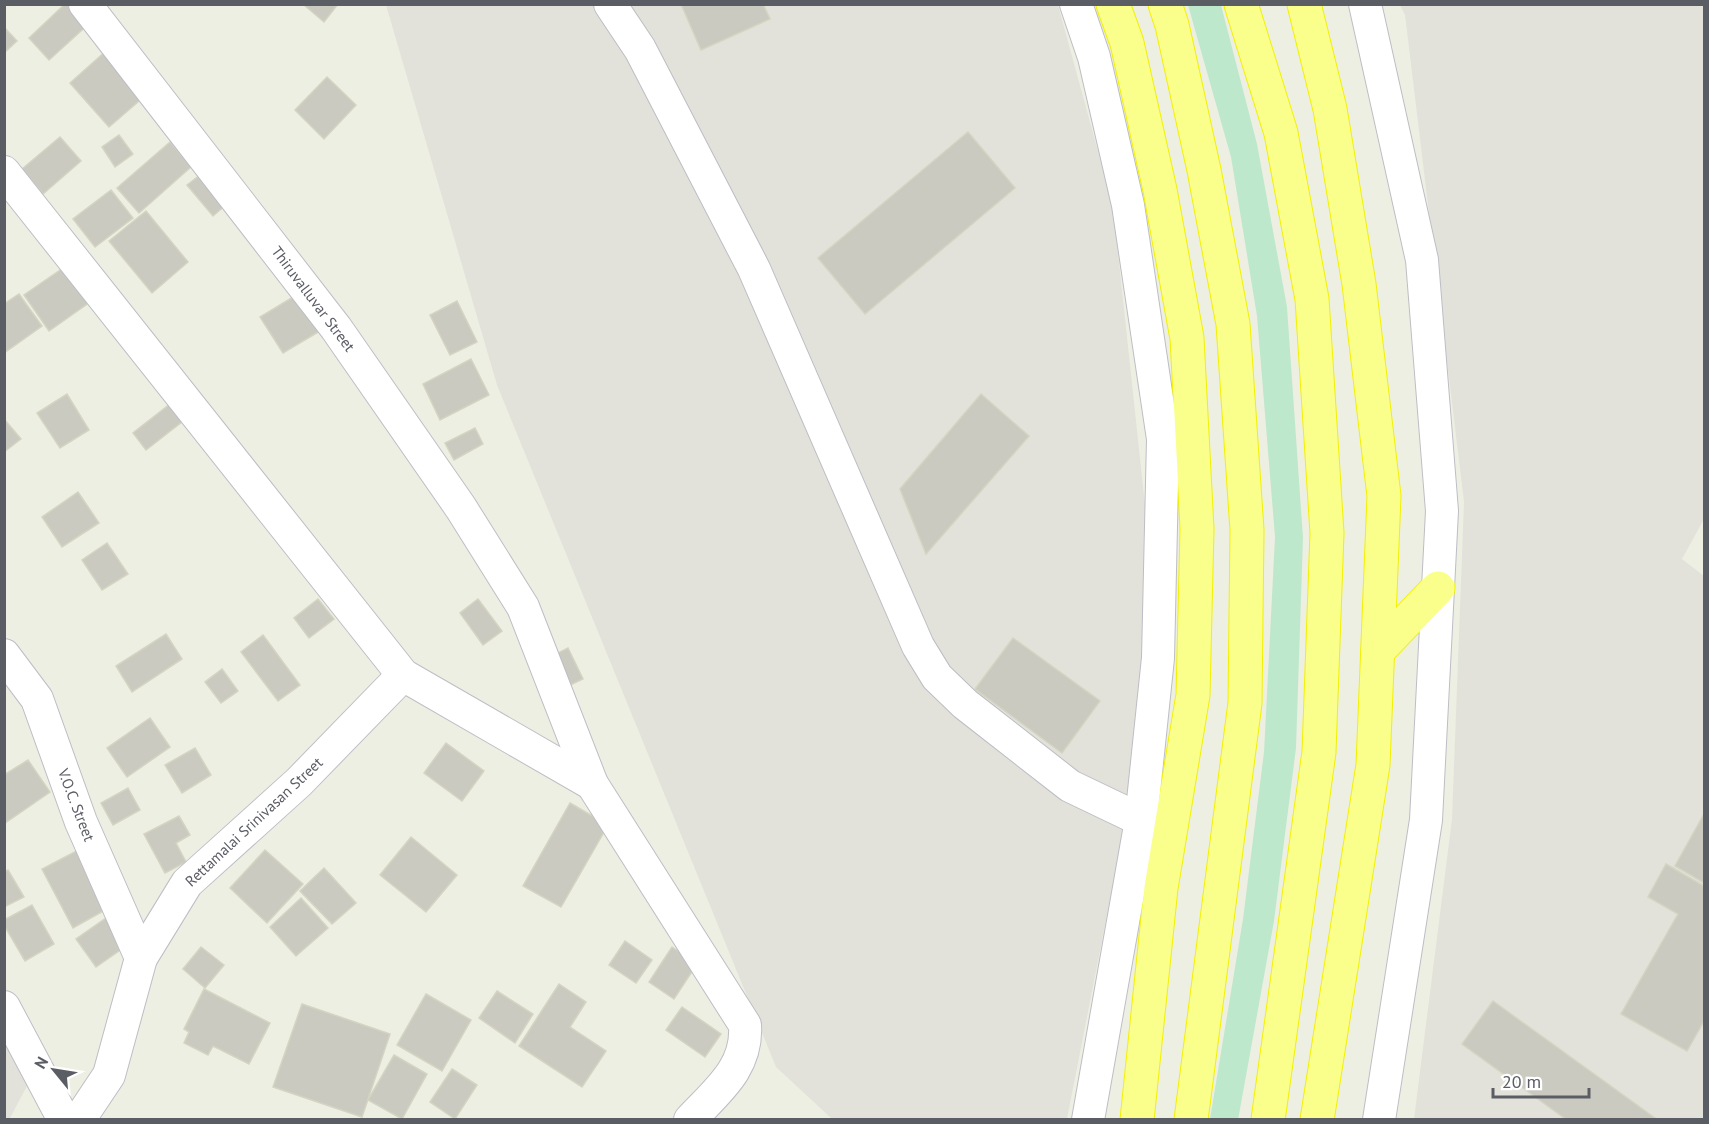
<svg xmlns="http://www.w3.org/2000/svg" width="1709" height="1124" font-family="'PT Sans',sans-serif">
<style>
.industrial{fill:#e2e2db}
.green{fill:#bee8cb}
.building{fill:#cacac0;stroke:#d4d4c1;stroke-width:1.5}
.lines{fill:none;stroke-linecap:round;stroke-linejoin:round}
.minor-casing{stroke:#bdbec5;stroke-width:34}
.highway-casing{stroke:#f2f100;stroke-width:35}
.minor{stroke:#fff;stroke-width:32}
.highway{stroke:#f9ff8a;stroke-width:33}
.labels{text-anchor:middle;stroke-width:4.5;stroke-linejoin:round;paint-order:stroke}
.street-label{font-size:15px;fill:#5b5d65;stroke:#fff}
</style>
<rect width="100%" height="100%" fill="#eeefe3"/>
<!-- industrial -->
<g class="industrial">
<polygon points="386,5 1058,5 1113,206 1160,645 1067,1119 832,1119 776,1067 497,385"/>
<polygon points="1400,5 1704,5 1704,519 1682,559 1704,576 1704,1119 1414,1119 1452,819 1464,502 1405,15"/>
<polygon points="4,1004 36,1069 9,1120 4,1119"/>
</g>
<!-- green -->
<polygon class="green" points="1188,5 1221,5 1257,144 1287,307 1303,538 1296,748 1274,921 1238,1120 1210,1119 1243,919 1264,752 1275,537 1257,316 1231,157"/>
<!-- building -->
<g class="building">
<polygon points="65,4 77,4 92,21 49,60 29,38"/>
<polygon points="303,4 338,4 324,22"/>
<polygon points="681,4 763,4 770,19 701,50"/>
<polygon points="4,27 17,41 4,53"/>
<polygon points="107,50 146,95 109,127 70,83"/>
<polygon points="327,77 356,105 324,139 295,110"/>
<polygon points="968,132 1015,188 865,314 818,258"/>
<polygon points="119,135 133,154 115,167 102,147"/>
<polygon points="60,137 81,161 43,194 22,169"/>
<polygon points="170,142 191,167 139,213 117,188"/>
<polygon points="209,168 234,198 213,216 187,185"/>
<polygon points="111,190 133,218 95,247 73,219"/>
<polygon points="146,211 188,262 152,293 109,241"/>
<polygon points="66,266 90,302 49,331 24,295"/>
<polygon points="19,294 42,326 4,353 4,304"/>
<polygon points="298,294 320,331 283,353 260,317"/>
<polygon points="457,301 477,342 450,355 430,315"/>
<polygon points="471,359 489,395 440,420 423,384"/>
<polygon points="67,394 89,430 60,448 37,413"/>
<polygon points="981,394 1029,436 926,554 900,489"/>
<polygon points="170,404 183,421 146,450 133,433"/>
<polygon points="4,419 21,439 4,452"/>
<polygon points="475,428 483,444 454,460 445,443"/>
<polygon points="78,492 99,523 62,547 42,517"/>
<polygon points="107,543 128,574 102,590 82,560"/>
<polygon points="318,599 334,619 309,638 294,618"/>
<polygon points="478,599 502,631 483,645 460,613"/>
<polygon points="166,634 182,659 132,692 116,666"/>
<polygon points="263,635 300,685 278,701 241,652"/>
<polygon points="1013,638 1100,701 1062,753 975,689"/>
<polygon points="568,648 583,679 564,688 550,657"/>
<polygon points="222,669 238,691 221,703 205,682"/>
<polygon points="150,718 170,747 127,777 107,748"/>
<polygon points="446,743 484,771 462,801 424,773"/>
<polygon points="195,748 211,775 182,793 165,765"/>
<polygon points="28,760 50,792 5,823 4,775"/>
<polygon points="128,788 140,810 113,825 101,803"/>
<polygon points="570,803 608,825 561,907 523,886"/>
<polygon points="1704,814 1704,883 1675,866"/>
<polygon points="179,816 190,835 176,843 186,862 165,873 144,834"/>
<polygon points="411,837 457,875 426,912 380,875"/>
<polygon points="86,846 116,904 73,928 42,869"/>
<polygon points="265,850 303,884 267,923 230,888"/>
<polygon points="1666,864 1704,886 1704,1021 1687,1051 1621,1014 1678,914 1648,897"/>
<polygon points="324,868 356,903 332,924 300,891"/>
<polygon points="8,870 24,897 4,907 4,872"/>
<polygon points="301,898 328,928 296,956 270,927"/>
<polygon points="32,905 54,944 25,961 4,925 4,920"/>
<polygon points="106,918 126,946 96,967 76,939"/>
<polygon points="625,941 652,960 636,983 609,965"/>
<polygon points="201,947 224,965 205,988 183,969"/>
<polygon points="672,947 697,964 674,999 649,982"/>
<polygon points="559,984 586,1002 570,1027 606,1051 582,1087 519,1046"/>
<polygon points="204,989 270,1023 249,1064 213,1046 208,1055 184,1043 189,1032 184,1029"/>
<polygon points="497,991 533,1014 515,1043 479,1018"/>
<polygon points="426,994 471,1020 442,1071 397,1045"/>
<polygon points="1493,1001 1655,1118 1654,1120 1567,1120 1462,1044"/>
<polygon points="302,1004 390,1034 362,1117 273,1087"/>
<polygon points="682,1007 721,1034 705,1057 666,1030"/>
<polygon points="394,1055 427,1074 402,1119 368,1100"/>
<polygon points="452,1069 477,1085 455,1119 430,1102"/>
</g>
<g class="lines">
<defs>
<g id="minor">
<path d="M85,4L336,328L461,508L523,607L592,784L745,1025C748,1068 717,1091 690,1120"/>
<polyline points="610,4 640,49 754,269 918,646 937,677 965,704 1070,786 1141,820"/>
<polyline points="1076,4 1094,57 1128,205 1163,439 1158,658 1141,820 1088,1120"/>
<polyline points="1365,4 1422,260 1442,511 1426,820 1379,1120"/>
<polyline points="4,172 403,675 592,784"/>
<polyline points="4,655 37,699 81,822 141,958"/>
<polyline points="4,1007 64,1120"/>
<polyline points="79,1120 109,1075 141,958 187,883 299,782 403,675"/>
</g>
<g id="highway">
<polyline points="1113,4 1127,43 1160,190 1187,338 1197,529 1193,695 1161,888 1137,1120"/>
<polyline points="1165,4 1172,25 1204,170 1233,324 1247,530 1245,703 1191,1120"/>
<polyline points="1241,4 1281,133 1312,299 1327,533 1319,752 1268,1120"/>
<polyline points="1304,4 1330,109 1359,284 1384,496 1373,765 1317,1120"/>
<polyline points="1378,651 1438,588"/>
</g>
</defs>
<!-- minor casing -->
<use href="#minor" class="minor-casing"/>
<!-- highway casing -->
<use href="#highway" class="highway-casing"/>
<!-- minor -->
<use href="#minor" class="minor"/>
<!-- highway -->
<use href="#highway" class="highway"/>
</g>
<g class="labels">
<!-- street labels -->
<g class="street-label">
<text transform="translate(313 299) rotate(53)" y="5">Thiruvalluvar Street</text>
<text transform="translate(76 805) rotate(69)" y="5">V.O.C. Street</text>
<text transform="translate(254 822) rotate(-43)" y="5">Rettamalai Srinivasan Street</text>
</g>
</g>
<!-- border -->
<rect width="1709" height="1124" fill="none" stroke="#5b5d65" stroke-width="12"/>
<!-- north arrow -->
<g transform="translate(54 1070) rotate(300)" stroke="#ffffff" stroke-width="4.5" paint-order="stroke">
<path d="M0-4.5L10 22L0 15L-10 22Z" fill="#5b5d65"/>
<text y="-9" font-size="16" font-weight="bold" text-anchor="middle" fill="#5b5d65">N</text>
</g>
<!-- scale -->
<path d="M1493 1088v9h96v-9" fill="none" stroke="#5b5d65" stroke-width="3"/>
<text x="1502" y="1088" font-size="18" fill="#5b5d65" stroke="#ffffff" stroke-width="4.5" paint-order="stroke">20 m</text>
</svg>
